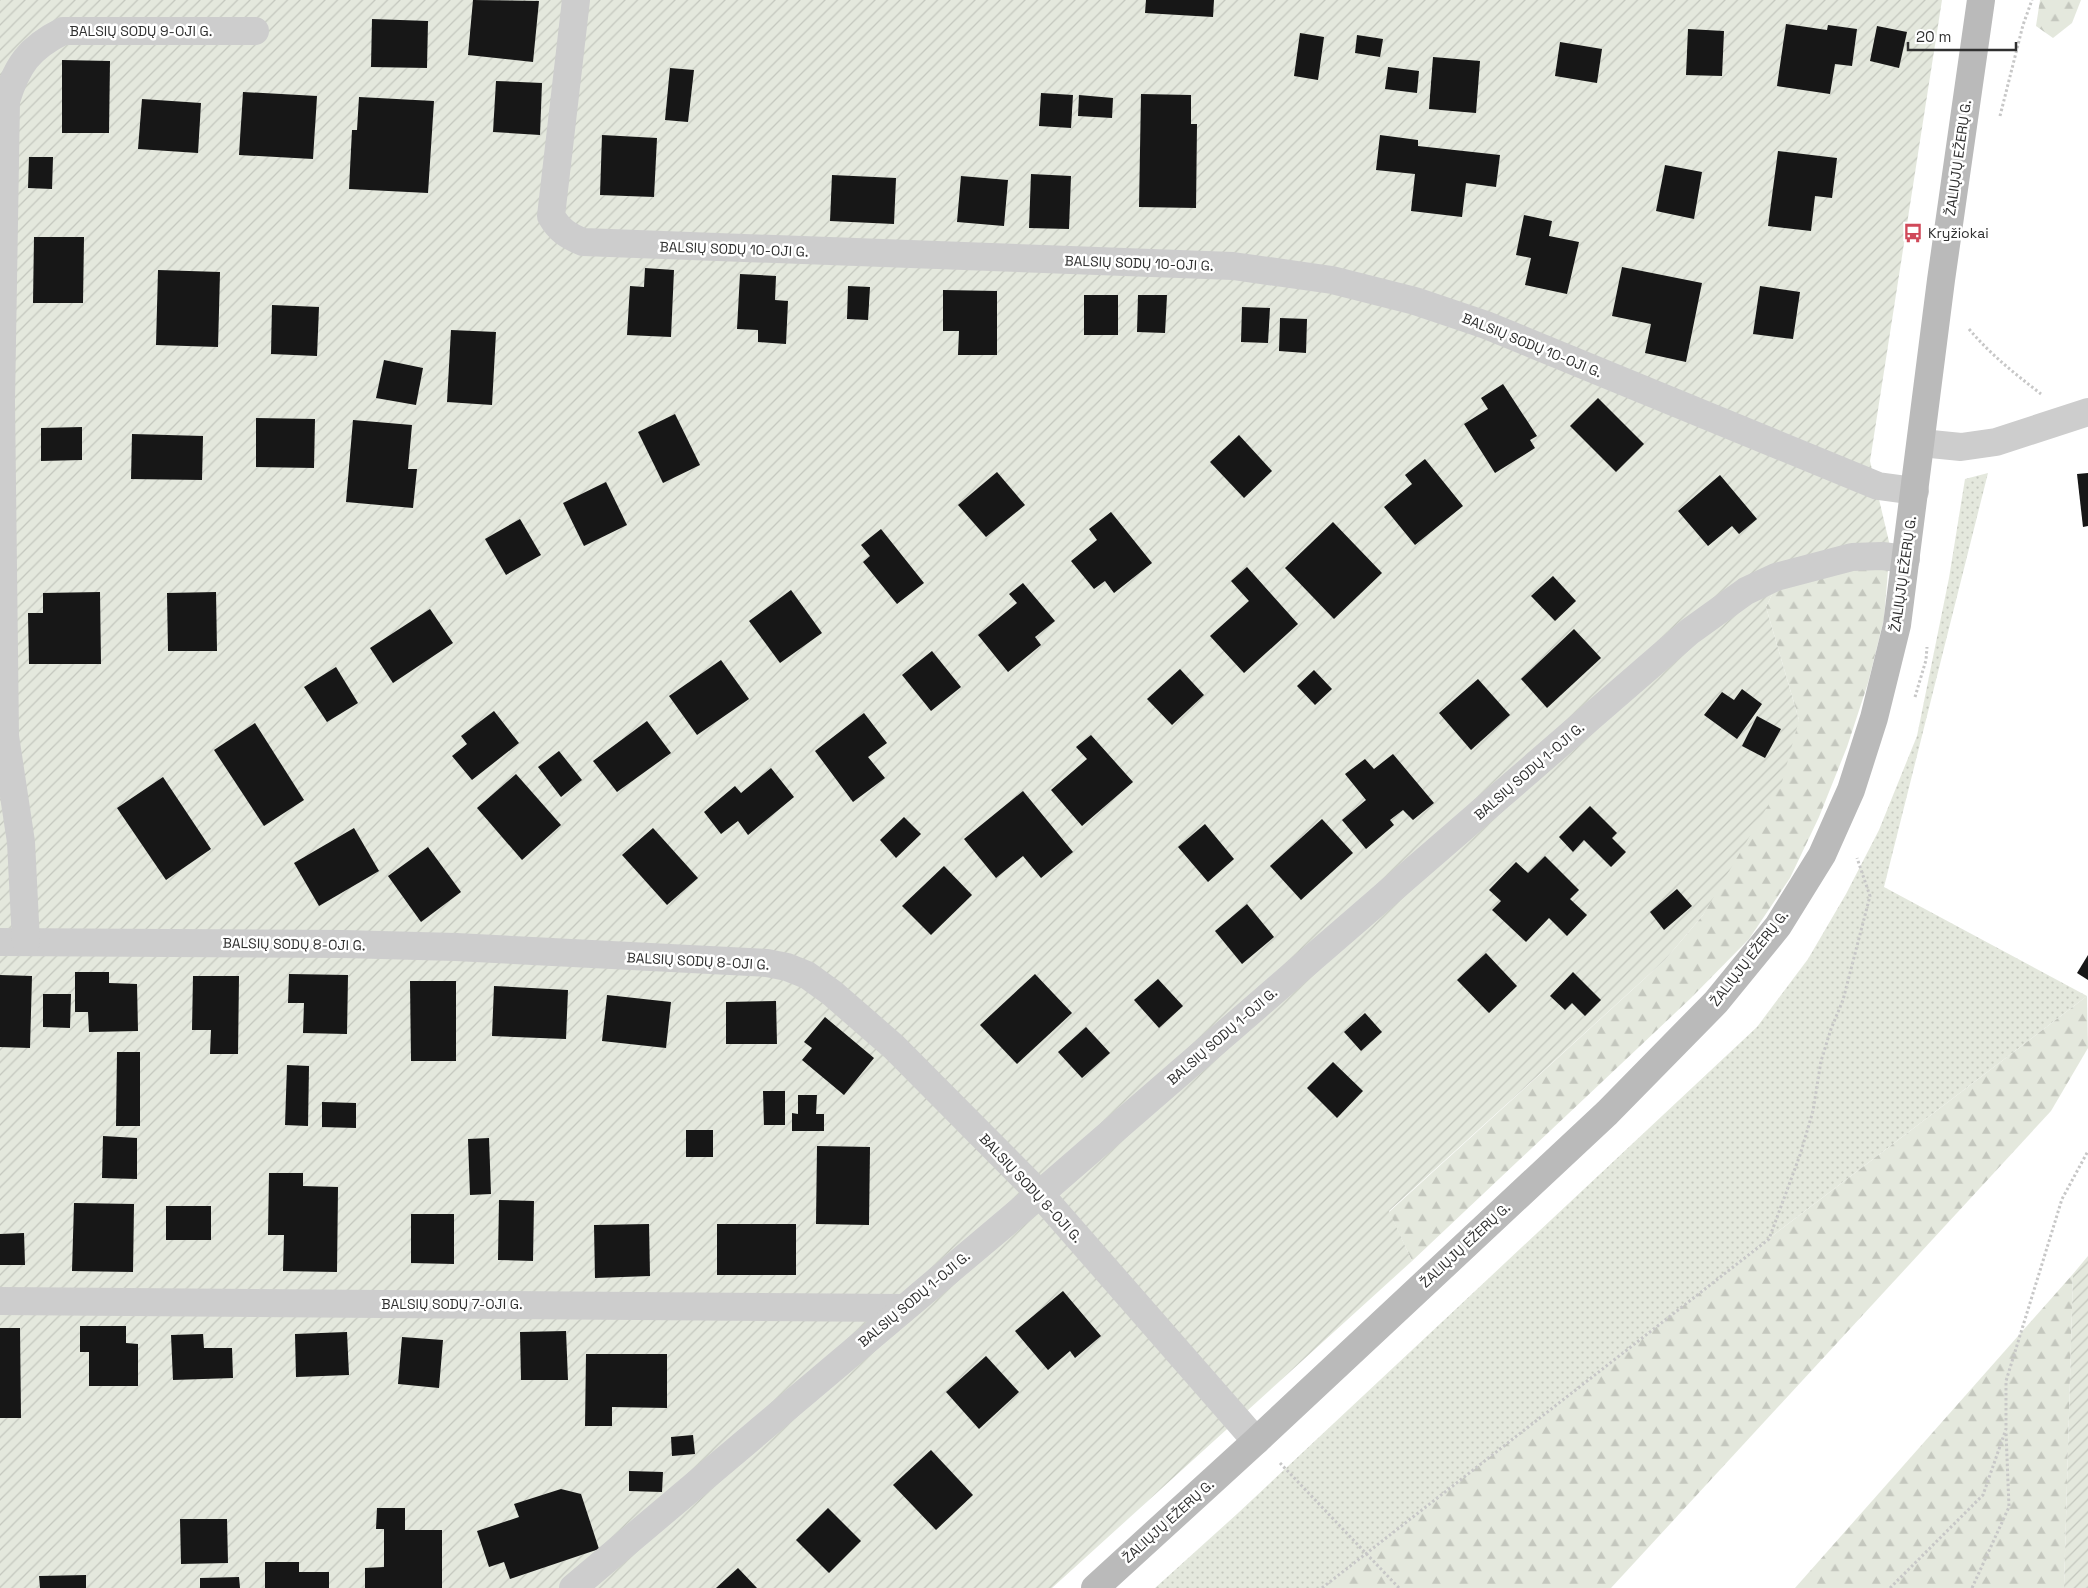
<svg xmlns="http://www.w3.org/2000/svg" width="2088" height="1588" font-family="'Space Grotesk',sans-serif">
<style>
.grass{fill:url(#grass-dots)}
.forest{fill:url(#forest-firs)}
.garden{fill:url(#garden-furrows)}
.building{fill:#171717}
.lines{fill:none;stroke-linecap:round;stroke-linejoin:round}
.path{stroke:#c7c7c7;stroke-width:3;stroke-dasharray:2.5 2.5;stroke-linecap:butt}
.minor{stroke:#cdcdcd;stroke-width:28}
.secondary{stroke:#bababa;stroke-width:28}
.labels{text-anchor:middle;stroke-width:5;stroke-linejoin:round;paint-order:stroke}
.street-label{font-size:14px;fill:#303030;stroke:#fff}
.poi-label{font-size:14px;fill:#303030;stroke:#fff;text-anchor:start}
</style>
<defs>
<pattern id="grass-dots" width="8" height="8" patternUnits="userSpaceOnUse" patternTransform="scale(1.25)"><rect width="8" height="8" fill="#e4e8dd"/><path d="M2 2h.1M6 6h.1" fill="none" stroke="#c4c7be" stroke-width="1.8" stroke-linecap="round"/></pattern>
<pattern id="forest-firs" width="22" height="20" patternUnits="userSpaceOnUse" patternTransform="scale(1.25)"><rect width="22" height="20" fill="#e4e8dd"/><path d="M5 1l3.5 6h-7zM16 11l3.5 6h-7z" fill="#c4c7be"/></pattern>
<pattern id="garden-furrows" width="10" height="10" patternUnits="userSpaceOnUse" patternTransform="scale(1.25)"><rect width="10" height="10" fill="#e4e8dd"/><path d="M-1 1l2-2M0 10L10 0M9 11l2-2" fill="none" stroke="#c4c7be"/></pattern>
</defs>
<rect width="100%" height="100%" fill="#fff"/>
<!-- grass -->
<polygon class="grass" points="1988,473 1884,887 2087,996 1763,1243 1322,1588 1155,1588 1237,1514 1757,1027 1808,959 1846,894 1879,830 1917,736 1949,578 1965,479"/>
<!-- forest -->
<g class="forest">
<polygon points="2040,0 2081,0 2072,23 2053,38 2036,26"/>
<polygon points="1890,546 1884,619 1868,683 1847,747 1819,817 1790,878 1749,939 1691,998 1412,1261 1389,1212 1665,960 1703,915 1799,720 1766,607 1775,588"/>
<polygon points="2087,996 2088,1048 2051,1111 1611,1588 1322,1588 1763,1243"/>
<polygon points="2073,1274 2064,1588 1795,1588"/>
</g>
<!-- garden -->
<g class="garden">
<polygon points="0,0 1942,0 1870,461 1890,546 1775,588 1766,607 1799,720 1782,782 1703,915 1665,960 1389,1211 1412,1261 1052,1588 0,1588"/>
<polygon points="2088,1256 2088,1588 2064,1588 2073,1274"/>
</g>
<!-- building -->
<g class="building">
<polygon points="473,0 539,1 533,62 468,55"/>
<polygon points="1146,0 1214,0 1213,17 1145,13"/>
<polygon points="372,19 428,21 427,68 371,67"/>
<polygon points="1786,24 1827,30 1828,25 1857,29 1852,66 1835,64 1830,94 1777,86"/>
<polygon points="1877,26 1907,32 1899,68 1870,61"/>
<polygon points="1688,29 1724,31 1722,76 1686,75"/>
<polygon points="1300,33 1324,37 1318,80 1294,76"/>
<polygon points="1357,35 1383,39 1380,57 1355,53"/>
<polygon points="1560,42 1602,49 1597,83 1555,76"/>
<polygon points="1433,57 1480,61 1476,113 1429,109"/>
<polygon points="62,60 110,61 109,133 62,133"/>
<polygon points="1388,67 1419,71 1417,93 1385,89"/>
<polygon points="670,68 694,70 688,122 665,120"/>
<polygon points="496,81 542,83 540,135 493,132"/>
<polygon points="243,92 317,96 313,159 239,155"/>
<polygon points="1041,93 1073,95 1071,128 1039,126"/>
<polygon points="1141,94 1191,95 1191,124 1197,124 1196,208 1139,207"/>
<polygon points="1079,95 1113,98 1112,118 1078,116"/>
<polygon points="359,97 434,101 428,193 349,189 352,130 357,130"/>
<polygon points="142,99 201,103 198,153 138,149"/>
<polygon points="602,135 657,138 654,197 600,195"/>
<polygon points="1380,135 1418,140 1418,146 1500,155 1496,187 1466,183 1462,217 1411,211 1415,174 1376,170"/>
<polygon points="1778,151 1837,158 1832,198 1815,196 1811,231 1768,226"/>
<polygon points="29,157 53,157 52,189 28,188"/>
<polygon points="1665,165 1702,172 1694,219 1656,211"/>
<polygon points="1031,174 1071,176 1069,229 1029,228"/>
<polygon points="832,175 896,178 894,224 830,221"/>
<polygon points="961,176 1008,180 1004,226 957,222"/>
<polygon points="1524,215 1552,221 1549,236 1579,242 1567,294 1525,285 1531,258 1516,255"/>
<polygon points="34,237 84,237 83,303 33,303"/>
<polygon points="1622,267 1702,283 1686,362 1645,353 1651,324 1612,316"/>
<polygon points="645,268 674,270 671,337 627,335 630,286 644,287"/>
<polygon points="158,270 220,272 218,347 156,345"/>
<polygon points="740,274 776,276 775,300 788,301 786,344 758,342 758,330 737,329"/>
<polygon points="848,286 870,287 868,320 847,319"/>
<polygon points="1760,286 1800,292 1793,339 1753,334"/>
<polygon points="943,290 997,291 997,355 958,355 959,331 943,331"/>
<rect x="1084" y="295" width="34" height="40"/>
<polygon points="1138,295 1167,295 1165,333 1137,332"/>
<polygon points="272,305 319,307 317,356 271,354"/>
<polygon points="1242,307 1270,308 1268,343 1241,342"/>
<polygon points="1280,318 1307,319 1306,353 1279,351"/>
<polygon points="451,330 496,332 492,405 447,402"/>
<polygon points="384,360 423,368 416,405 376,398"/>
<polygon points="1503,384 1537,436 1530,440 1535,448 1495,473 1464,424 1488,409 1481,398"/>
<polygon points="1598,398 1644,444 1616,472 1570,426"/>
<polygon points="675,414 700,465 663,483 638,432"/>
<polygon points="256,418 315,419 314,468 256,467"/>
<polygon points="353,420 412,425 408,469 417,469 413,508 346,502"/>
<polygon points="82,427 82,460 41,461 41,428"/>
<polygon points="132,434 203,436 202,480 131,479"/>
<polygon points="1239,435 1272,471 1244,498 1210,462"/>
<polygon points="1425,459 1463,506 1415,545 1384,507 1412,484 1405,475"/>
<polygon points="997,472 1025,505 986,537 958,505"/>
<polygon points="2088,473 2088,526 2083,527 2077,474"/>
<polygon points="1720,475 1757,519 1739,534 1732,526 1708,546 1678,511"/>
<polygon points="606,482 627,525 584,546 563,503"/>
<polygon points="1111,512 1152,563 1114,593 1105,581 1094,589 1071,561 1097,540 1089,529"/>
<polygon points="520,519 541,555 506,575 485,539"/>
<polygon points="1333,522 1382,573 1334,619 1285,568"/>
<polygon points="881,529 924,583 897,604 863,562 870,556 861,545"/>
<polygon points="1247,567 1298,624 1244,673 1210,636 1249,601 1231,581"/>
<polygon points="1553,576 1576,601 1555,621 1531,596"/>
<polygon points="1023,583 1055,621 1035,637 1041,645 1008,672 978,635 1017,603 1009,594"/>
<polygon points="791,590 822,633 780,663 749,621"/>
<polygon points="100,592 101,664 29,664 28,613 43,613 43,593"/>
<polygon points="216,592 217,651 168,651 167,593"/>
<polygon points="430,609 453,643 393,683 370,648"/>
<polygon points="1574,629 1601,658 1547,708 1521,679"/>
<polygon points="932,651 961,687 931,711 902,675"/>
<polygon points="721,660 749,699 697,735 669,696"/>
<polygon points="336,667 358,703 327,722 304,687"/>
<polygon points="1180,669 1204,695 1172,725 1147,699"/>
<polygon points="1314,670 1332,689 1315,705 1297,686"/>
<polygon points="1478,679 1510,715 1471,750 1439,713"/>
<polygon points="1742,689 1762,704 1737,739 1704,715 1722,692 1734,700"/>
<polygon points="494,711 519,743 472,780 452,756 467,744 461,736"/>
<polygon points="864,713 887,743 868,757 885,778 853,802 815,751"/>
<polygon points="1757,716 1781,729 1765,758 1742,746"/>
<polygon points="647,721 671,753 617,792 593,761"/>
<polygon points="255,723 304,800 264,826 214,750"/>
<polygon points="1091,735 1133,782 1082,826 1051,790 1087,759 1076,747"/>
<polygon points="559,751 582,780 561,797 538,767"/>
<polygon points="1393,754 1434,803 1413,820 1403,810 1390,820 1394,825 1366,849 1342,820 1366,800 1345,774 1365,759 1374,769"/>
<polygon points="771,768 794,797 748,835 738,821 721,834 704,812 735,786 741,793"/>
<polygon points="516,774 561,825 522,860 477,808"/>
<polygon points="163,777 211,849 166,880 117,808"/>
<polygon points="1023,791 1073,852 1041,878 1023,856 996,878 964,839"/>
<polygon points="1590,806 1617,833 1612,838 1626,852 1611,867 1584,840 1573,852 1559,837"/>
<polygon points="904,817 921,834 896,858 880,840"/>
<polygon points="1322,819 1353,853 1301,900 1270,866"/>
<polygon points="1205,824 1234,859 1208,882 1178,847"/>
<polygon points="354,828 379,871 319,906 294,863"/>
<polygon points="653,828 698,878 667,905 622,855"/>
<polygon points="428,847 461,892 421,922 388,876"/>
<polygon points="1545,856 1579,890 1570,899 1587,915 1567,936 1549,918 1526,942 1492,910 1501,901 1489,890 1516,862 1528,873"/>
<polygon points="944,866 972,895 931,935 902,906"/>
<polygon points="1677,889 1692,906 1664,930 1650,912"/>
<polygon points="1247,904 1274,937 1242,964 1215,931"/>
<polygon points="1486,953 1517,986 1489,1013 1457,980"/>
<polygon points="2088,955 2088,980 2077,973"/>
<polygon points="75,972 109,972 109,983 137,984 138,1031 89,1032 88,1012 75,1012"/>
<polygon points="1573,972 1601,1000 1585,1016 1572,1003 1565,1010 1550,996"/>
<polygon points="289,974 348,975 347,1034 303,1033 304,1003 288,1003"/>
<polygon points="1035,974 1072,1013 1017,1064 980,1025"/>
<polygon points="0,975 32,976 30,1048 0,1047"/>
<polygon points="193,976 239,976 238,1054 210,1054 211,1030 192,1030"/>
<polygon points="1158,979 1183,1006 1159,1028 1134,1000"/>
<polygon points="410,981 456,981 456,1061 411,1061"/>
<polygon points="494,986 568,990 566,1039 492,1036"/>
<polygon points="43,994 71,994 70,1028 43,1027"/>
<polygon points="607,995 671,1002 666,1048 602,1041"/>
<polygon points="776,1001 777,1044 726,1044 726,1002"/>
<polygon points="1365,1013 1382,1032 1361,1051 1344,1032"/>
<polygon points="825,1017 874,1058 844,1095 802,1060 812,1048 804,1042"/>
<polygon points="1086,1027 1110,1053 1082,1078 1058,1052"/>
<polygon points="117,1052 140,1052 140,1126 116,1126"/>
<polygon points="1333,1062 1363,1091 1337,1118 1307,1088"/>
<polygon points="287,1065 309,1066 308,1126 285,1125"/>
<polygon points="763,1091 785,1091 785,1125 764,1125"/>
<polygon points="798,1095 817,1095 816,1114 824,1114 824,1131 792,1131 792,1113 798,1114"/>
<polygon points="322,1102 356,1103 356,1128 322,1127"/>
<rect x="686" y="1130" width="27" height="27"/>
<polygon points="103,1136 137,1138 137,1179 102,1178"/>
<polygon points="489,1138 491,1194 470,1195 468,1139"/>
<polygon points="817,1146 870,1147 869,1225 816,1224"/>
<polygon points="269,1173 303,1173 303,1186 338,1187 337,1272 283,1271 284,1235 268,1235"/>
<polygon points="499,1200 534,1201 533,1261 498,1260"/>
<polygon points="74,1203 134,1204 133,1272 72,1271"/>
<rect x="166" y="1206" width="45" height="34"/>
<polygon points="411,1214 454,1214 454,1264 411,1263"/>
<polygon points="649,1224 650,1276 595,1278 594,1225"/>
<rect x="717" y="1224" width="79" height="51"/>
<polygon points="24,1233 25,1265 0,1265 0,1234"/>
<polygon points="1063,1291 1101,1336 1075,1358 1070,1351 1048,1370 1015,1331"/>
<polygon points="80,1326 126,1326 126,1343 138,1344 138,1386 89,1386 89,1352 80,1352"/>
<polygon points="0,1328 20,1328 21,1418 0,1418"/>
<polygon points="566,1331 568,1380 521,1380 520,1332"/>
<polygon points="347,1332 349,1375 296,1377 295,1334"/>
<polygon points="203,1334 204,1348 232,1348 233,1378 173,1380 171,1335"/>
<polygon points="402,1337 443,1340 439,1388 398,1384"/>
<polygon points="586,1354 667,1354 667,1408 612,1407 612,1426 585,1426"/>
<polygon points="986,1356 1019,1392 979,1429 946,1392"/>
<polygon points="693,1435 695,1454 672,1456 671,1437"/>
<polygon points="931,1450 973,1495 936,1530 893,1485"/>
<polygon points="629,1471 663,1472 662,1492 629,1491"/>
<polygon points="561,1489 581,1494 599,1549 510,1579 504,1562 489,1567 477,1531 519,1517 514,1504"/>
<polygon points="377,1508 405,1508 405,1530 442,1530 442,1588 365,1588 365,1568 384,1567 384,1529 376,1529"/>
<polygon points="828,1508 861,1541 829,1573 796,1540"/>
<polygon points="180,1519 227,1519 228,1563 181,1564"/>
<polygon points="265,1562 299,1562 299,1572 329,1572 329,1588 265,1588"/>
<polygon points="738,1568 757,1588 716,1588"/>
<polygon points="86,1575 86,1588 40,1588 39,1576"/>
<polygon points="239,1577 240,1588 200,1588 200,1578"/>
</g>
<g class="lines">
<!-- path -->
<g class="path">
<polyline points="2000,116 2023,25 2032,0"/>
<path d="M1969,329C1991,355 2014,373 2041,394"/>
<polyline points="1915,697 1926,660 1927,647"/>
<polyline points="1280,1463 1399,1588"/>
<polyline points="1322,1588 1769,1239 1800,1155 1813,1111 1821,1061 1831,1029 1843,1000 1870,896 1857,858"/>
<polyline points="1890,1588 1983,1495 2006,1429 2006,1381 2062,1199 2088,1151"/>
<polyline points="1972,1588 2009,1507 2006,1432"/>
</g>
<!-- minor -->
<g class="minor">
<path d="M576,0L551,216C559,230 568,236 583,242L1233,266L1332,280L1415,301L1486,325L1878,486L1915,491"/>
<polyline points="1921,443 1961,447 1996,442 2088,412"/>
<polyline points="0,942 343,944 456,947 767,963 787,967 807,975 832,993 894,1047 1040,1194 1256,1441"/>
<path d="M26,942L21,842L5,736L1,402L6,101C17,65 29,48 63,31H255"/>
<polyline points="0,1301 903,1308"/>
<polyline points="573,1588 1040,1194 1689,632 1746,591 1776,577 1852,557 1882,556 1906,559"/>
</g>
<!-- secondary -->
<polyline class="secondary" points="1095,1588 1256,1441 1607,1113 1716,1002 1778,926 1822,855 1851,790 1874,718 1897,625 1941,280 1981,0"/>
</g>
<!-- icons -->
<defs>
<symbol id="bus-bare" viewBox="-9 -9 18 18"><path d="M-5-6H5V4H4V6H2V4H-2V6H-4V4H-5ZM-3.5-4V0h7V-4ZM-3.5 1.2v1.5H-2V1.2ZM2 1.2v1.5H3.5V1.2Z" fill="#d0495a" stroke="#fff" stroke-width="2.5" paint-order="stroke"/></symbol>
</defs>
<g fill-rule="evenodd">
<use href="#bus-bare" x="1899" y="219" width="28" height="28"/>
</g>
<g class="labels">
<!-- street labels -->
<g class="street-label">
<text x="141" y="36">BALSIŲ SODŲ 9-OJI G.</text>
<text transform="translate(1958 158) rotate(-82)" y="5">ŽALIŲJŲ EŽERŲ G.</text>
<text transform="translate(734 249) rotate(2)" y="5">BALSIŲ SODŲ 10-OJI G.</text>
<text transform="translate(1139 263) rotate(2)" y="5">BALSIŲ SODŲ 10-OJI G.</text>
<text transform="translate(1532 345) rotate(22)" y="5">BALSIŲ SODŲ 10-OJI G.</text>
<text transform="translate(1903 574) rotate(-82)" y="5">ŽALIŲJŲ EŽERŲ G.</text>
<text transform="translate(1529 771) rotate(-41)" y="5">BALSIŲ SODŲ 1-OJI G.</text>
<text transform="translate(294 944) rotate(1)" y="5">BALSIŲ SODŲ 8-OJI G.</text>
<text transform="translate(1749 958) rotate(-52)" y="5">ŽALIŲJŲ EŽERŲ G.</text>
<text transform="translate(698 961) rotate(3)" y="5">BALSIŲ SODŲ 8-OJI G.</text>
<text transform="translate(1222 1036) rotate(-41)" y="5">BALSIŲ SODŲ 1-OJI G.</text>
<text transform="translate(1031 1188) rotate(47)" y="5">BALSIŲ SODŲ 8-OJI G.</text>
<text transform="translate(1465 1245) rotate(-43)" y="5">ŽALIŲJŲ EŽERŲ G.</text>
<text transform="translate(914 1299) rotate(-40)" y="5">BALSIŲ SODŲ 1-OJI G.</text>
<text x="452" y="1309">BALSIŲ SODŲ 7-OJI G.</text>
<text transform="translate(1168 1521) rotate(-42)" y="5">ŽALIŲJŲ EŽERŲ G.</text>
</g>
<!-- poi labels -->
<g class="poi-label">
<text x="1928" y="238">Kryžiokai</text>
</g>
</g>
<!-- scale -->
<path d="M1908 42v8h108v-8" fill="none" stroke="#303030" stroke-width="2.5"/>
<text x="1916" y="42" font-size="15" fill="#303030" stroke="#ffffff" stroke-width="4" paint-order="stroke">20 m</text>
</svg>
